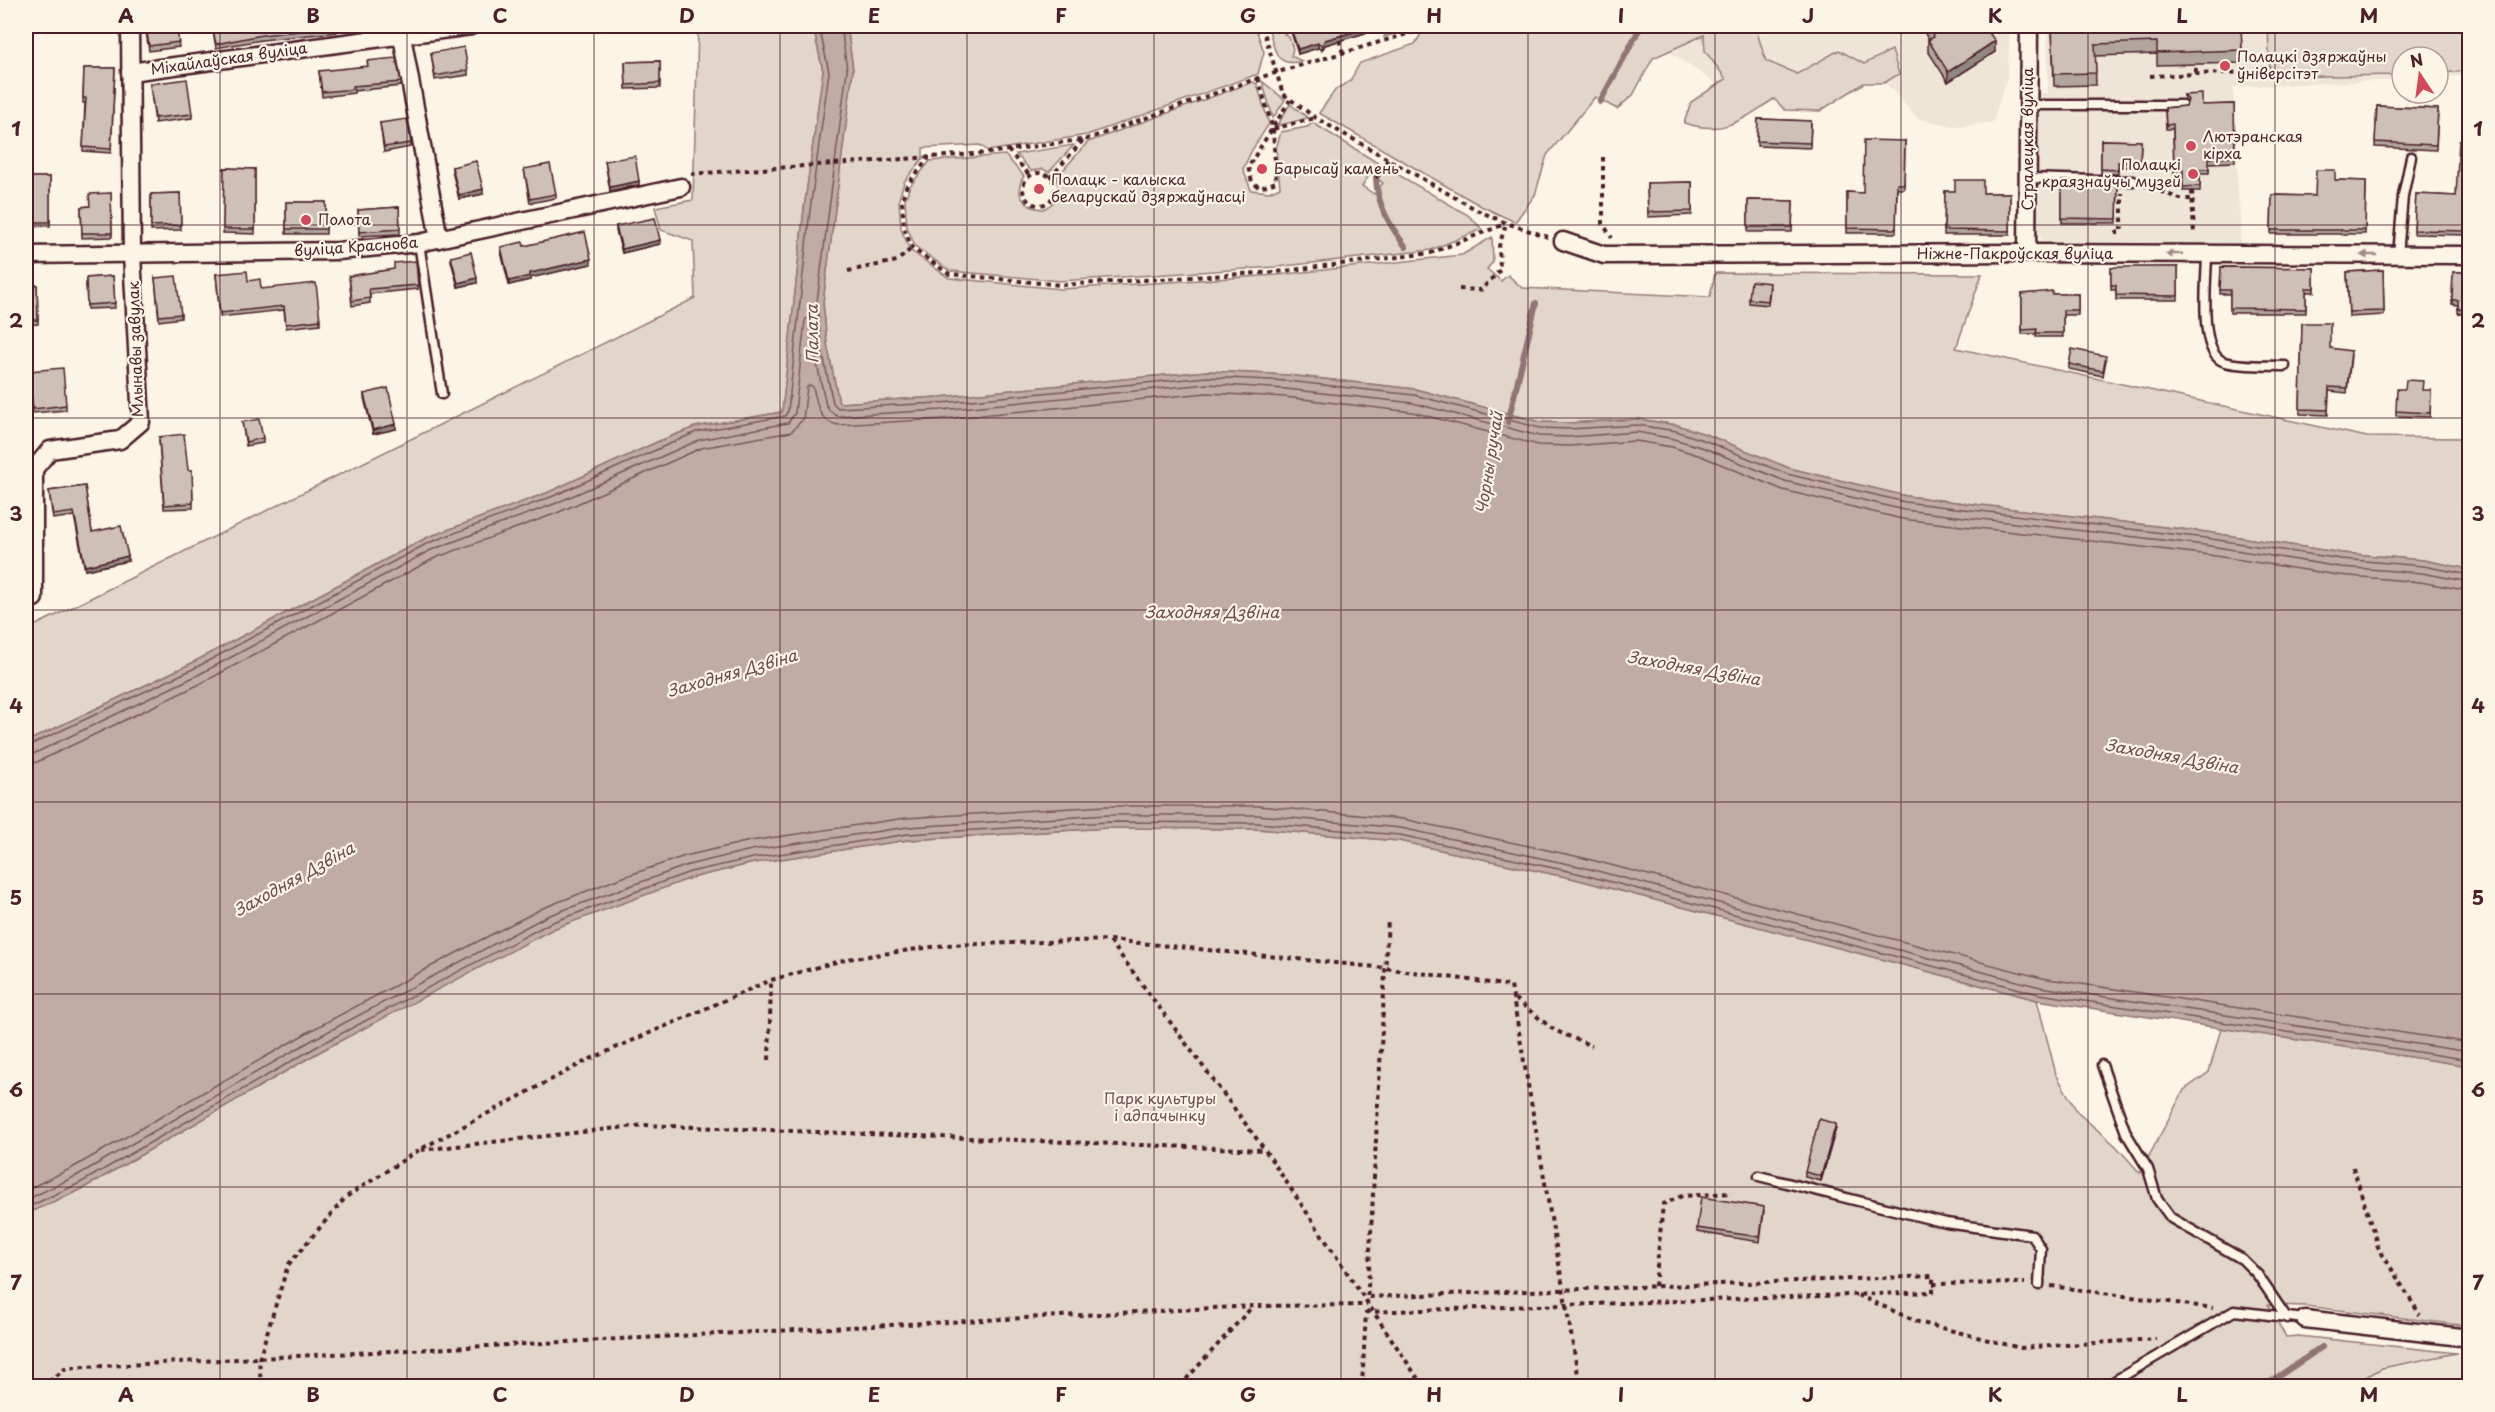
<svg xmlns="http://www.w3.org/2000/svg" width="2495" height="1412" font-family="'Playpen Sans',sans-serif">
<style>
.built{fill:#eee5d7}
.green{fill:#e2d5ca;stroke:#967a7a;stroke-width:1.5}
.water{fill:#c0aca5;stroke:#917474;stroke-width:1.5}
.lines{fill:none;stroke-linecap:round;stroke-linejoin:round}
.shore{stroke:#79575c;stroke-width:1.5}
.stream{stroke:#917474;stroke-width:6}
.service-casing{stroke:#4a1f2b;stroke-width:13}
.minor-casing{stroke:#4a1f2b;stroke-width:21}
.path{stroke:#4a1f2b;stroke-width:4;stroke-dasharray:4.5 4.5;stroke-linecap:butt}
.service{stroke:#fcf5e5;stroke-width:8}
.minor{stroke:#fcf5e5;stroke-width:16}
.wall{fill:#b2a59d;stroke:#4a1f2b;stroke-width:1.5}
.shaded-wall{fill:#918680;stroke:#4a1f2b;stroke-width:1.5}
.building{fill:#cfc0b7;stroke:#4a1f2b;stroke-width:1.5}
.oneway{fill:#a38a88}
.grid{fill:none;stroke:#4a1f2b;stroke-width:1.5;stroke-opacity:0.55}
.poi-dot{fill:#d1495b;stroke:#fcf5e5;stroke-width:2}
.labels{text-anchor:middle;stroke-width:4.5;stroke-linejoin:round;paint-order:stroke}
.poi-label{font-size:15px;fill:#4a1f2b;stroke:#fcf5e5;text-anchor:start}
.street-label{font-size:15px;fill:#4a1f2b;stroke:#fcf5e5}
.park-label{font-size:15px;fill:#704c53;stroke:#fcf5e5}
.water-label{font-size:16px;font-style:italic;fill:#6d4950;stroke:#fcf5e5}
.neatline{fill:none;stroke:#4a1f2b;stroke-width:2}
.grid-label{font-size:20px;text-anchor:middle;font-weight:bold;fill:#4a1f2b}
</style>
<rect width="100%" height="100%" fill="#fcf5e5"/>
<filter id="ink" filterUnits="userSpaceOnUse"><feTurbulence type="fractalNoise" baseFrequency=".0167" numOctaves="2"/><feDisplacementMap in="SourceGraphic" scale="12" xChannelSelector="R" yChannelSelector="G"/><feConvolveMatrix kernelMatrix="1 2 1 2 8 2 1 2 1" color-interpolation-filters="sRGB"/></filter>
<g filter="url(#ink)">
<!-- built -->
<g class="built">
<polygon points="1688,26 2010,26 2007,78 1993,122 1959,127 1918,119 1883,80 1727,91 1665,49"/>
<polygon points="2047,26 2469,26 2469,75 2438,78 2438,57 2402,57 2402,80 2233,87 2241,244 2052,244 2041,240 2038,232 2038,93 2048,93"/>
<polygon points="2457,1353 2469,1357 2469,1386 2350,1386 2382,1368"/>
</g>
<!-- green -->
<g class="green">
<polygon points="696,26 813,26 823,71 804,209 782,412 695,427 657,442 549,492 426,538 190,664 26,742 26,630 695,298 693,241 661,230 655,207 693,200 698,29"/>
<polygon points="847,26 1255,26 1264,52 1258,74 1087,135 988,151 980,145 923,148 923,158 904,182 899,199 901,229 910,250 949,278 1061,289 1277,275 1462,255 1492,237 1493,262 1487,269 1501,281 1508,275 1522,288 1710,297 1715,273 1982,274 1956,348 2367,437 2460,438 2461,459 2469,459 2469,569 2423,560 2342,553 2206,532 1906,496 1789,468 1708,435 1677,425 1638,419 1569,423 1540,422 1415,389 1287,375 1207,371 940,397 839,403 827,344 823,302 853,70"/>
<path d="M1268,26H1287L1284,34L1289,37L1293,49L1291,56L1302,61C1274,69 1274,46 1268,26Z"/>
<polygon points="1388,26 1406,26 1401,32 1384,37"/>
<path d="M1445,26H1755L1766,61L1797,74L1839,50L1864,64L1892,50L1899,74L1884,83H1864L1820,111L1785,110L1774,99C1741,120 1725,136 1684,123L1691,102L1726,79L1705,51L1704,35L1653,58L1633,95L1617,109L1595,97L1547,155L1535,195L1515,222L1481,206L1319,113L1336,89L1350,81L1360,63L1415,44L1422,32Z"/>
<polygon points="2268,26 2469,26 2469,71 2438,73 2438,57 2402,57 2402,75 2270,77"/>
<polygon points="1262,81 1285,100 1273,118"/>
<path d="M1253,82L1257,84L1269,124L1252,150L1243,169L1251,190L1269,192L1280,187L1276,149L1281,132L1307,127L1313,123L1381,165L1374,176L1370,174L1362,186L1374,194L1383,183L1378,179L1385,167L1468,215L1482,229L1431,250L1275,267L1060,281L950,271L915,246L907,227L905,200L910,186L930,161L1005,155L1024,176C1013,193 1024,208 1043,209C1057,203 1062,192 1056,178L1088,142Z"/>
<polygon points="1290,104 1308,118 1277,126"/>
<polygon points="1074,145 1049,172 1043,169 1031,171 1016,154"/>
<polygon points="1108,828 1257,829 1399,841 1575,879 2037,1000 2056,1074 2078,1113 2116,1146 2140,1173 2184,1090 2209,1072 2221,1028 2469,1066 2469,1326 2305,1306 2268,1305 2286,1337 2298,1336 2457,1353 2382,1368 2350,1386 26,1386 26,1214 82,1189 321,1051 483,964 553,929 623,901 691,878 754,863 908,840"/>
</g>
<!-- water -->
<polygon class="water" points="813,26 847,26 853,70 823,302 827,344 839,403 940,397 1207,371 1287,375 1415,389 1540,422 1569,423 1638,419 1677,425 1708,435 1789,468 1906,496 2206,532 2342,553 2423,560 2469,569 2469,1066 2037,1000 1575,879 1399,841 1257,829 1108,828 908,840 754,863 691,878 553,929 321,1051 82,1189 26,1214 26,742 190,664 426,538 549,492 657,442 695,427 782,412 804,209 823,71"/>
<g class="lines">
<!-- shore -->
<g class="shore">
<polyline points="841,26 847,70 817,302 821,345 833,403 838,408 941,403 1207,377 1287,381 1414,395 1540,428 1569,429 1637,425 1676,431 1706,441 1787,474 1905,502 2205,538 2341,559 2423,566 2470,575"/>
<polyline points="26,747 193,669 428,543 551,497 696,432 785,416 788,411 810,210 829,72 819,26"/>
<polyline points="26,755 33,754 196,676 431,550 554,504 699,440 788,423 795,413 805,320 808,318 811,320 813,346 826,405 830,411 837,416 941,410 1207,384 1286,389 1413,403 1539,436 1569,437 1637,432 1674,439 1704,448 1785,481 1904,510 2204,545 2340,567 2422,573 2470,582"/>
<path d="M26,764L37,762L200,684L435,558L557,513L701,448L791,432L803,419L807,387L810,385L813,387C817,404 818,421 838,425L942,419L1207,393L1285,397L1412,412L1538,445L1570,446L1636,441L1672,447L1701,456L1783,490L1902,519L2202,554L2338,575L2420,582L2470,591"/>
<polyline points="26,1190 72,1168 310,1031 473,944 543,908 615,880 685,856 750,841 906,818 1107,806 1258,806 1403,819 1580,857 2042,978 2470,1043"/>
<polyline points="26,1200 76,1176 314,1039 547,916 688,865 751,850 908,827 1108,815 1257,815 1401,828 1578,866 2040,987 2470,1052"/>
<polyline points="26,1208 80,1183 318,1046 550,923 690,872 753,858 908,834 1108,822 1257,823 1400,835 1577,873 2039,994 2470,1060"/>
</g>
<!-- stream -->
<g class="stream">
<polyline points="1600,102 1641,26"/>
<path d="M1376,178C1377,205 1390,226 1406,247"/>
<polyline points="1508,422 1536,303"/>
<polyline points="2264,1386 2322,1347"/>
</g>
<defs>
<g id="service">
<polyline points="2028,105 2182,105"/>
<polyline points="2027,178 2133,181"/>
<polyline points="419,243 442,394"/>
<path d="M2207,254C2207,278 2197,355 2225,362C2243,367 2267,365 2285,366"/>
<polyline points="2398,255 2403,196 2411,157"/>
<polyline points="2102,1065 2126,1133 2148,1169 2157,1199 2171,1218 2242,1259 2257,1274 2287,1318"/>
<polyline points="1759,1176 1946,1223 2032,1235 2041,1249 2039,1285"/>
<polyline points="2106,1386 2234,1311 2305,1319"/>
</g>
<g id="minor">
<polyline points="402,36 439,239"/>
<polyline points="130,72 471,26"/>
<polyline points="1563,241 1604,255 2027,253 2470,255"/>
<polyline points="2027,253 2029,26"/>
<polyline points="26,255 338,251 419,243 681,187"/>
<polyline points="34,598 34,469 50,450 120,440 141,422 132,255 130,26"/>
<polyline points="2305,1319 2470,1338"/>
</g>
</defs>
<!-- service casing -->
<use href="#service" class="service-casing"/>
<!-- minor casing -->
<use href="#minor" class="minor-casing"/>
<!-- path -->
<g class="path">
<polyline points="1262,26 1283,94 1316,118 1477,210 1506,223 1548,237"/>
<polyline points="1339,40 1343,53"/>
<polyline points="2195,59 2196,73"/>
<polyline points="2150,76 2270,71"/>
<polyline points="1258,78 1273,129 1315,118"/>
<polyline points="1273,129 1276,182 1260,188 1252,182 1248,167 1290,100"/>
<polyline points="1008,150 1030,176"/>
<polyline points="928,156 928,159 907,185 902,200 904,228 912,248 949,274 1061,285 1276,272 1431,253 1505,224"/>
<polyline points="1603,157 1603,224 1612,238"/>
<circle cx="1039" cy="189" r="16"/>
<polyline points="691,174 988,153 1087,139 1258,78 1434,26"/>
<polyline points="1050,178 1084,139"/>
<polyline points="1376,178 1388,159"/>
<polyline points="2144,185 2180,199 2192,199"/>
<polyline points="2192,191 2194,235"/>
<polyline points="2117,235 2117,228 2122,228 2122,193"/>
<polyline points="848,271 897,261 912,248"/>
<polyline points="1459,289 1481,290 1500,270 1499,246 1506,224"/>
<polyline points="1110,941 1265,1150 1423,1386"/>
<polyline points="1515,999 1554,1030 1592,1046"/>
<polyline points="769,1060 771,980"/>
<polyline points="421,1150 644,1125 1265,1150"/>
<polyline points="2353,1167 2378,1247 2420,1315"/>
<polyline points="1933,1284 2025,1283"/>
<polyline points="1655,1286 1663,1204 1682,1196 1732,1193"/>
<polyline points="2051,1286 2213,1308"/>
<polyline points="1858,1295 1918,1322 2020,1348 2156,1339"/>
<polyline points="1367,1305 1388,919"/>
<polyline points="1366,1312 1933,1292 1933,1276 1367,1297"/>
<polyline points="32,1386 49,1382 66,1368 1253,1306 1367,1305"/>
<polyline points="261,1386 259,1359 288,1265 346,1197 419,1150 588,1060 771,980 847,959 946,945 1110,940 1385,968 1511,986 1580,1386"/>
<polyline points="1180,1386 1252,1307"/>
<polyline points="1362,1386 1366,1312"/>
</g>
<!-- service -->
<use href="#service" class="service"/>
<!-- minor -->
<use href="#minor" class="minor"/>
</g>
<!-- wall -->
<g class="wall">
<polygon points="145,26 176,26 179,47 149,51"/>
<polygon points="212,26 337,26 337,32 262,40 216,48"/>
<polygon points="1290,26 1382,26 1382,28 1325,45 1322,50 1318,48 1298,54 1290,29"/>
<polygon points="1920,26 1984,26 1995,52 1948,82 1928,51 1928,40 1929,40"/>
<polygon points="2052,26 2241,26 2242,63 2157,65 2157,54 2095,56 2096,85 2054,86"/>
<polygon points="431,53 468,70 468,75 435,80"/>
<polygon points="660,61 660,88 626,89 625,62"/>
<polygon points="84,68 115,68 111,153 83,151 85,103 83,103"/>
<polygon points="319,71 401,82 401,86 354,91 354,93 322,97"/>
<polygon points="150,84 192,114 192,118 155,123"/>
<polygon points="2184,95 2202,105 2234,104 2235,162 2209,163 2209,173 2200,173 2200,191 2183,191 2183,174 2174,174 2173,129 2166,129 2165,108 2186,106 2187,103 2184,99"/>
<polygon points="2377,106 2438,109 2436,150 2375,147"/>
<polygon points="1758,119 1811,121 1810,148 1757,146"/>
<polygon points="380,123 411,143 411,147 384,152"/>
<polygon points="2101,140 2141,141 2140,167 2118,167 2118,174 2101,174"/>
<polygon points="1905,141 1904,189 1897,189 1896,233 1847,233 1847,192 1863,193"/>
<polygon points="2469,141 2469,235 2414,234 2416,194 2456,196"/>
<polygon points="605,161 639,185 610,191"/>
<polygon points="452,167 483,194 459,199 452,171"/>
<polygon points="224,168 255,169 255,234 223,233"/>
<polygon points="524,169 556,194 556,198 530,203"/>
<polygon points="26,177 50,177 50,226 26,227"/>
<polygon points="2335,180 2366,181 2365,234 2271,234 2272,195 2315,196"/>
<polygon points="2062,181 2118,182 2117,223 2062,223"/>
<polygon points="1692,182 1692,215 1648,217 1647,183"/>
<polygon points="1945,191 1983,193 2010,193 2010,235 1944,235"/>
<polygon points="111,193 112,237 82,238 81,207 90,206"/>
<polygon points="180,193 181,230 151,231 151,194"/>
<polygon points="1748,200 1793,201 1792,232 1748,232"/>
<rect x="286" y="202" width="40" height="32"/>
<polygon points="399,207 400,234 359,236 358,210"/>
<polygon points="616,226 660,244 622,253 616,231"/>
<polygon points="501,247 591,264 530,278 530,280 509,285 501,252"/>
<polygon points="451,257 477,283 458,287 451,261"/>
<polygon points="2178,267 2178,300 2116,300 2116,290 2111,290 2111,268"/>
<polygon points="2221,267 2314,268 2314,292 2306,292 2306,313 2230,313 2230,294 2220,294"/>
<polygon points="2383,270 2384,315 2349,317 2347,272"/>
<polygon points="2453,272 2469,272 2469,314 2458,313 2458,305 2452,304"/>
<polygon points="216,274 248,281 320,320 320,324 286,328 284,310 220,317"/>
<polygon points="113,276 115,308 87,309 86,278"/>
<polygon points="349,276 418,285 418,289 370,294 370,303 352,306"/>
<polygon points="155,278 181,314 181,318 159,321"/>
<polygon points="26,285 37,285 38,324 26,325"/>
<polygon points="1770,288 1768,305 1749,303 1749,299"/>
<polygon points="2022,294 2078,294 2078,315 2063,315 2063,337 2036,337 2036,334 2022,334"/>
<polygon points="2302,323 2330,348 2351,355 2347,393 2329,391 2328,415 2300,414"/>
<polygon points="2106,360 2103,376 2069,369 2069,364"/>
<polygon points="29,375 66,405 66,410 33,413"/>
<polygon points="2431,390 2430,417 2396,416 2396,411"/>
<polygon points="364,394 396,429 373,434 364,398"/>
<polygon points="242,422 263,438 263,443 246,446"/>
<polygon points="159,441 188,470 192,470 193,508 164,509"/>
<polygon points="85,486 92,532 128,561 85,570 74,516 53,519 49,491"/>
<polygon points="1836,1128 1821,1181 1805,1177 1805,1172"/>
<polygon points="1764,1211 1760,1242 1697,1232 1697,1228"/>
</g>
<!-- shaded-wall -->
<g class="shaded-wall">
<polygon points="1375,26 1382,26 1382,28 1325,45 1322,50 1322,45 1325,40"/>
<polygon points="1995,41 1995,52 1948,82 1948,72"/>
<polygon points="1318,43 1318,48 1298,54 1298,49"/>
<polygon points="639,181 639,185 610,191 610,187"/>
<polygon points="483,189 483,194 459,199 459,195"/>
<polygon points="660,240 660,244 622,253 622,249"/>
<polygon points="591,259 591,264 530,278 530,280 509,285 509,281 530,273"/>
<polygon points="477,278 477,283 458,287 458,283"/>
<polygon points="396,424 396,429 373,434 373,430"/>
<polygon points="128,556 128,561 85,570 85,566"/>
<polygon points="1836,1124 1836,1128 1821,1181 1821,1176"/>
</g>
<!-- building -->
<g class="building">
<polygon points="146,26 176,26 179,42 149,46"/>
<polygon points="212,26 337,26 337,27 262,35 216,44"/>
<polygon points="1290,26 1375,26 1325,40 1322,45 1318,43 1298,49"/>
<polygon points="1927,26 1984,26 1995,41 1948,72 1928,40 1934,37"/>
<polygon points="2052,26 2241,26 2242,50 2157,53 2157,42 2095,44 2096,73 2054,74"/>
<polygon points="464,47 468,70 435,76 431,53"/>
<polygon points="396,58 401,82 353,86 354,89 322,92 319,71 368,66 367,61"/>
<polygon points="660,61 660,83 626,85 625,62"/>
<polygon points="84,68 115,68 111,149 83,147 86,98 83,98"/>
<polygon points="187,79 192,114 155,118 150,84"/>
<polygon points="2202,94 2202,105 2234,104 2235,157 2209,158 2209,169 2200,169 2200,186 2183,187 2183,169 2174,170 2173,124 2166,125 2165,108 2186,106 2188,100 2184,95"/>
<polygon points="2377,106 2438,109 2436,145 2375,142"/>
<polygon points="407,119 411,143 384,147 380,123"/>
<polygon points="1758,119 1811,121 1810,143 1757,141"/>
<polygon points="1864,140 1905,141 1904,184 1897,184 1896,229 1847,228 1847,192 1863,193"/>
<polygon points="2101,140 2141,141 2140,162 2118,162 2118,170 2101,169"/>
<polygon points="2459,141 2469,141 2469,231 2414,230 2416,194 2456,196"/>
<polygon points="635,156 639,181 610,187 605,161"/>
<polygon points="476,161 483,189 459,195 452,167"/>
<polygon points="550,164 556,194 530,199 524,169"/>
<polygon points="224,168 255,169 255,229 223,229"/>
<polygon points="2316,170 2335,170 2335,180 2366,181 2365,230 2271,230 2272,195 2315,196"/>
<rect x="26" y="177" width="24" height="45"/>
<polygon points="1955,180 1983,180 1983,193 2010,193 2010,231 1944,230 1945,191 1955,191"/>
<polygon points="2062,181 2118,182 2117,219 2062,218"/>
<polygon points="1692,182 1692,211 1648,212 1647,183"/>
<polygon points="111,193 112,233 82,233 81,207 90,206 89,194"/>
<polygon points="180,193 181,225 151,226 151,194"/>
<polygon points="1748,200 1793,201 1792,227 1748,227"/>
<rect x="286" y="202" width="40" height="27"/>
<polygon points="399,207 400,229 359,232 358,210"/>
<polygon points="655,218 660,240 622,249 616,226"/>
<polygon points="585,232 591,259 530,273 530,276 509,281 501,247 523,242 524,246"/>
<polygon points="471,252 477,278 458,283 451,257"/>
<polygon points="416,261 418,285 369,289 370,298 352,301 349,276 394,269 394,263"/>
<polygon points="2116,267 2178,267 2178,296 2116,295 2116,285 2111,285 2111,268"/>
<polygon points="2221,267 2314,268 2314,288 2306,288 2306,309 2230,308 2230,290 2220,290"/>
<polygon points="2383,270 2384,311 2349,312 2347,272"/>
<polygon points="247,271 248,281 260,279 261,289 316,283 320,320 286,324 284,306 220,313 216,274"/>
<polygon points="2453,272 2469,272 2469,309 2458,309 2458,300 2452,300"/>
<polygon points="113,276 115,303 87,305 86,278"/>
<polygon points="176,276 181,314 159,316 155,278"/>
<polygon points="1751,281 1770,283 1768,301 1749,299"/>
<polygon points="26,285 37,285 38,320 26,320"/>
<polygon points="2052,291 2052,294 2078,294 2078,310 2063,310 2063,333 2036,333 2037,329 2022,330 2022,294"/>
<polygon points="2302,323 2330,323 2330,348 2351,351 2347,388 2329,387 2328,410 2300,409"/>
<polygon points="2072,349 2106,356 2103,371 2069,364"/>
<polygon points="63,368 66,405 33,409 29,371"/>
<polygon points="2406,380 2423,381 2422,390 2431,390 2430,413 2396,411 2397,389 2405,389"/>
<polygon points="388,388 396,424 373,430 364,394"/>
<polygon points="259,419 263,438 246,442 242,422"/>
<polygon points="184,434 188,470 192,470 193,503 164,505 159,437"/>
<polygon points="85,486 92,532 121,526 128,556 85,566 74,512 53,515 49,491"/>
<polygon points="1819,1119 1836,1124 1821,1176 1805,1172"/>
<polygon points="1701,1197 1764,1207 1760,1237 1697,1228"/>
</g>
<!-- one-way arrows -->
<defs><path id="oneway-solid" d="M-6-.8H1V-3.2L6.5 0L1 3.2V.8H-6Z" transform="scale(1.5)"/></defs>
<g class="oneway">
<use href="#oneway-solid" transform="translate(2174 254) rotate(-180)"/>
<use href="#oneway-solid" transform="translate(2369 255) rotate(-180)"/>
</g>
</g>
<!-- grid -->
<path class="grid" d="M220,26V1386M407,26V1386M594,26V1386M780,26V1386M967,26V1386M1154,26V1386M1341,26V1386M1528,26V1386M1715,26V1386M1901,26V1386M2088,26V1386M2275,26V1386M26,225H2470M26,418H2470M26,610H2470M26,802H2470M26,994H2470M26,1187H2470"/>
<!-- markers -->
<g class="poi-dot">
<circle cx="2225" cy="66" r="6"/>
<circle cx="2191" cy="146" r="6"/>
<circle cx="1262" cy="169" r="6"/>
<circle cx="2193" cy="174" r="6"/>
<circle cx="1039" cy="189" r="6"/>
<circle cx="306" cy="220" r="6"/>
</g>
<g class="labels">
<!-- poi labels -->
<g class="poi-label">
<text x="2237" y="62">Полацкі дзяржаўны<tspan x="2237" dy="17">ўніверсітэт</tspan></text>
<text x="2203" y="142">Лютэранская<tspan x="2203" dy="17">кірха</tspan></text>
<text x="2181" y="170" text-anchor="end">Полацкі<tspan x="2181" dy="17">краязнаўчы музей</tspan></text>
<text x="1274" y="174">Барысаў камень</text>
<text x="1051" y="185">Полацк - калыска<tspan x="1051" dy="17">беларускай дзяржаўнасці</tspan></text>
<text x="318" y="225">Полота</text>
</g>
<!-- street labels -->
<g class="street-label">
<text transform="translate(229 59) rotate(-8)" y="5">Міхайлаўская вуліца</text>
<text transform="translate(2028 139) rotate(-90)" y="5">Стралецкая вуліца</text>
<text transform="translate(356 247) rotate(-4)" y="5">вуліца Краснова</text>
<text x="2015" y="259">Ніжне-Пакроўская вуліца</text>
<text transform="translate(136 349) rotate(-92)" y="5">Млынавы завулак</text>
</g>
<!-- park labels -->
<g class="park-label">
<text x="1160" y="1104">Парк культуры<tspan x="1160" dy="17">і адпачынку</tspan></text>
</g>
<!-- water labels -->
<g class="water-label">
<text transform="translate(812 334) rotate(-91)" y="6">Палата</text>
<text transform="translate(1489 463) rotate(-81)" y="6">Чорны ручай</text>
<text x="1212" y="618">Заходняя Дзвіна</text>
<text transform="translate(1694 668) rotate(10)" y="6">Заходняя Дзвіна</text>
<text transform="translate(732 673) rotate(-16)" y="6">Заходняя Дзвіна</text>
<text transform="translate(2172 756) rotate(10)" y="6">Заходняя Дзвіна</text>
<text transform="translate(294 879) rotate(-29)" y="6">Заходняя Дзвіна</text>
</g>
</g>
<!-- margin -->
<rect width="2495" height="1412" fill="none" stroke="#fcf5e5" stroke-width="66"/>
<!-- north arrow -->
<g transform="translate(2420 75) rotate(347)"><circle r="28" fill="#fcf5e5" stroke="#b59f9b" stroke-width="1.5"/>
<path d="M0-4.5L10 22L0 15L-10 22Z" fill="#d1495b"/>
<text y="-9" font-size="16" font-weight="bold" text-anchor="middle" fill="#4a1f2b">N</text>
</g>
<rect x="33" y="33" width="2429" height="1346" class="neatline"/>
<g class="grid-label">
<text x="126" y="23">A</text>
<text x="313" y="23">B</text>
<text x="500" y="23">C</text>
<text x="687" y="23">D</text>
<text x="874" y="23">E</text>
<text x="1061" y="23">F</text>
<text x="1248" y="23">G</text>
<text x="1434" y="23">H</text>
<text x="1621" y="23">I</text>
<text x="1808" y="23">J</text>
<text x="1995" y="23">K</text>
<text x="2182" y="23">L</text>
<text x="2369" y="23">M</text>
<text x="16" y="136">1</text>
<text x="2478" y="136">1</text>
<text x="16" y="328">2</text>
<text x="2478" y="328">2</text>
<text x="16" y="521">3</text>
<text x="2478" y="521">3</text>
<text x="16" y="713">4</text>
<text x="2478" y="713">4</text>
<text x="16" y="905">5</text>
<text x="2478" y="905">5</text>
<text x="16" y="1097">6</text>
<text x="2478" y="1097">6</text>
<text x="16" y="1290">7</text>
<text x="2478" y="1290">7</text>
<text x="126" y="1402">A</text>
<text x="313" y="1402">B</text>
<text x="500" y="1402">C</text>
<text x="687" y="1402">D</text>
<text x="874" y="1402">E</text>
<text x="1061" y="1402">F</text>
<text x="1248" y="1402">G</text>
<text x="1434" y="1402">H</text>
<text x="1621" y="1402">I</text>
<text x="1808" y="1402">J</text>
<text x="1995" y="1402">K</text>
<text x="2182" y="1402">L</text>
<text x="2369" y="1402">M</text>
</g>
</svg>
